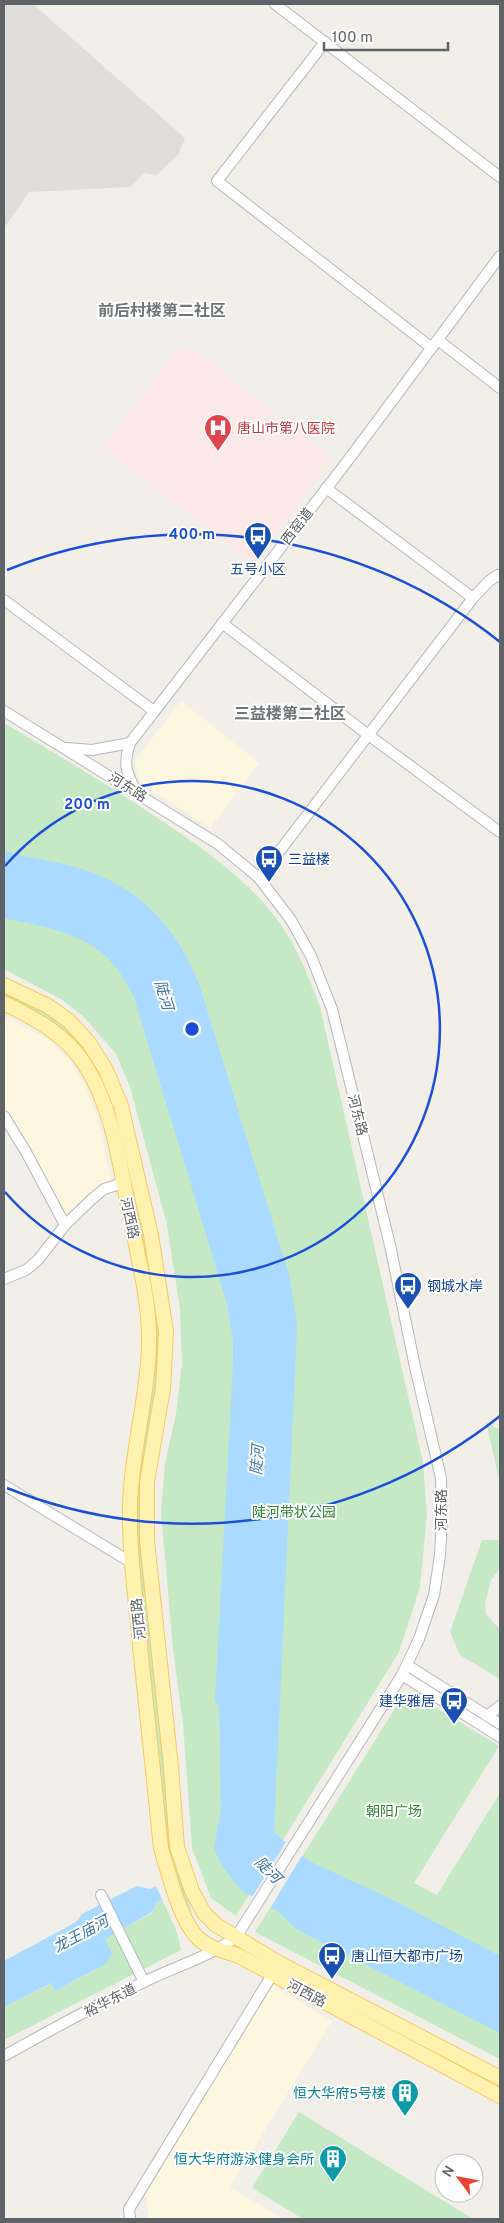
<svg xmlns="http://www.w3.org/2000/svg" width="504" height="2223" font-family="Overpass,'Noto Sans SC',sans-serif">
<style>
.commercial{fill:#fef7e0}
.industrial{fill:#e0deda}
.medical{fill:#fce8e6}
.green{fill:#c5e8c5}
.water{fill:#aadaff}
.pier{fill:#f1efe8}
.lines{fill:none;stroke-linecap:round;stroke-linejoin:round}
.minor-casing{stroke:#b5b8bc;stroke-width:12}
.major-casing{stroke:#f2c960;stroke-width:16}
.minor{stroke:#fff;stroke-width:10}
.major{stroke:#fff2af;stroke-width:14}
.ring{fill:none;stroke:#1d4ed8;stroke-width:2.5}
.labels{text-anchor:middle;stroke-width:4;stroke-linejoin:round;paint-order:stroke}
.health-label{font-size:14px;fill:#be3a42;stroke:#fff;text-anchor:start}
.street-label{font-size:14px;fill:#5f6368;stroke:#fff}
.transit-label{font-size:14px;fill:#164399;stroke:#fff;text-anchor:start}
.park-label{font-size:14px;fill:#348238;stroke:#fff}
.culture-label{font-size:14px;fill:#0d838f;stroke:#fff;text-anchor:end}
.water-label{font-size:15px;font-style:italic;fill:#4174aa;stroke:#fff}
.quarter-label{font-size:16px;font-weight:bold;fill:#70757a;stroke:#fff}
.centre{fill:#1d4ed8;stroke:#fff;stroke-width:2.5}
.ring-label{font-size:15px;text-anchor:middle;font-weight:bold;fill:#1d4ed8;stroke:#fff;stroke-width:4;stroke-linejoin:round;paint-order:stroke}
</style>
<rect width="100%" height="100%" fill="#f1efe8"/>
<!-- commercial -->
<g class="commercial">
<polygon points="181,701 259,763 210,828 138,781 135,761"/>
<polygon points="7,1017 46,1038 71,1062 85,1086 97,1116 112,1183 70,1228 4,1110 4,1020"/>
<polygon points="272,1985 332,2021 230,2187 283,2219 149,2219 146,2190"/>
</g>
<!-- industrial -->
<polygon class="industrial" points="4,4 33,4 185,138 179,154 157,175 144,173 131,187 29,192 4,228"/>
<!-- medical -->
<polygon class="medical" points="190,347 332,457 253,563 103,447 175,351"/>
<!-- green -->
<g class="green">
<path d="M4,723C58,755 112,787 165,823C204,849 242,876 272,913C294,939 308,975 320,1007L423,1462L427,1516L420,1587L399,1652L236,1916L211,1898L192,1848L183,1724L173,1649L161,1511L165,1463L176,1414L182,1364L180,1309L167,1225L130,1087L116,1054L84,1017L61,999L4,969Z"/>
<path d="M4,991C23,1000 44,1008 61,1022C105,1057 117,1116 130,1168L129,1173L126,1171L93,1066L4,997Z"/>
<polygon points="132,1185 136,1187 158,1311 161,1357 141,1543 171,1843 174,1859 192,1912 180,1893 166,1843 137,1540 137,1485 152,1390 130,1188"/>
<polygon points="486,1422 500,1430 500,1483"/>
<polygon points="482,1540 500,1540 500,1568 491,1580 485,1604 486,1614 500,1630 500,1679 460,1655 450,1632"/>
<polygon points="412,1693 499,1746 414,1883 437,1895 500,1793 500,2059 255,1932 404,1694"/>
<polygon points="162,1899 177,1932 181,1950 4,2040 4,2007 52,1983 55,1991 94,1971 104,1939 152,1913 157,1902"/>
<polygon points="299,2112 473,2219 303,2219 252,2188"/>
</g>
<!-- water -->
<g class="water">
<path d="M4,851C28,858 54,861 79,868C140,887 178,928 200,987L289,1275L297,1323L296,1351L274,1832L302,1856L315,1864L387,1897L500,1956V2033L296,1929L279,1912L241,1890L223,1867L214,1849L221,1809L219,1706L215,1700L233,1363V1340L227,1304L134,997C129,988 124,978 118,970C92,933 45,927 4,918Z"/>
<polygon points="137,1886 150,1889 156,1886 162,1899 157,1902 152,1912 105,1939 112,1954 106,1964 55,1991 51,1983 4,2007 4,1961 76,1922 82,1914"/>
</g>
<!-- pier -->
<polygon class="pier" points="287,1840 303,1854 269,1910 251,1899"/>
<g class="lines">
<defs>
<g id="minor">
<polyline points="275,4 500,177"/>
<polyline points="325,42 217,181 432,348"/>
<polyline points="438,340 500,388"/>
<polyline points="326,488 473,598"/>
<polyline points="4,600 154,711"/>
<polyline points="222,623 367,734 500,832"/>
<path d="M4,711L218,844L259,878L291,920L311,956L332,1009L390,1245L415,1367L441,1478L442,1519L440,1555L434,1595L419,1639L402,1675L236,1937C212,1955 178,1966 150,1979C100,2003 52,2029 4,2056"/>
<polyline points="67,748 92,750 130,743"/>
<path d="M136,791C126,772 123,764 130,743L346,463L500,256"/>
<polyline points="259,878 473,598 489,581 498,575 500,577"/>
<polyline points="4,1116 26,1152 65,1225"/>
<polyline points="4,1279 26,1270 38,1260 65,1225 92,1199 104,1189 123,1183"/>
<polyline points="4,1485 132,1563"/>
<polyline points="407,1665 500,1724"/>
<polyline points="402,1675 500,1737"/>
<polyline points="487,1716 500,1706"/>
<polyline points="101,1895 144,1982"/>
<polyline points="130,2219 129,2209 272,1975"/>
</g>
<g id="major">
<polyline points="4,985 48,1006 69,1021 89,1043 106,1070 121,1106 151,1235 166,1332 163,1388 147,1482 147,1541 171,1767 177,1847 192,1891 204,1913 216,1925 279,1963 500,2078"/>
<path d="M4,1003C34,1018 67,1035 85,1065C113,1108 120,1166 130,1216C138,1257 150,1302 149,1345C148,1399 131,1452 130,1506C129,1553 136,1599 140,1646C147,1713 154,1780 161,1848C168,1871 180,1921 198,1938C208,1948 224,1951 237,1955L500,2096"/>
</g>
</defs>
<!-- minor casing -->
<use href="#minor" class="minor-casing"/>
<!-- major casing -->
<use href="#major" class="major-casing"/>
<!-- minor -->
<use href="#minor" class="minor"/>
<!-- major -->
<use href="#major" class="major"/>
</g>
<!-- distance rings -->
<g class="ring">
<path d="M5 866A248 248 0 1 1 5 1192"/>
<path d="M500 1416A495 495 0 0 1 7 1488M7 570A495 495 0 0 1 500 642"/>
</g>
<!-- icons -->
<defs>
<symbol id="hospital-pin" viewBox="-11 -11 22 30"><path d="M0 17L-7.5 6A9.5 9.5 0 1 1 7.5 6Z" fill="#e0444e" stroke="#fff"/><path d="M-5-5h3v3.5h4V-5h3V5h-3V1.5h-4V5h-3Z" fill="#fff"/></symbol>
<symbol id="bus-pin" viewBox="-11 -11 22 30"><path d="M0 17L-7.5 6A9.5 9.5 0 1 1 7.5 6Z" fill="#1a4fb4" stroke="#fff"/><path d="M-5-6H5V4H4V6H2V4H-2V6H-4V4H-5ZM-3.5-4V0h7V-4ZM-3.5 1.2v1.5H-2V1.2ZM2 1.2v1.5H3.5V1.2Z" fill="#fff"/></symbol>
<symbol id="building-pin" viewBox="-11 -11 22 30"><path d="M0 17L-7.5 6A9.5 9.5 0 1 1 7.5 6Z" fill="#0f9aa8" stroke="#fff"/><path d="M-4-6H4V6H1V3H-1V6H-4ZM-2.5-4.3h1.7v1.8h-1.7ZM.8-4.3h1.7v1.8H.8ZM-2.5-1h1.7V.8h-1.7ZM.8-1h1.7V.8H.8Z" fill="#fff"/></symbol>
</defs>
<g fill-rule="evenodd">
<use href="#hospital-pin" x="202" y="412" width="32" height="43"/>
<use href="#bus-pin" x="242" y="520" width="32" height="43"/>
<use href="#bus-pin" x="253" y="843" width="32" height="43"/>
<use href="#bus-pin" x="392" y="1270" width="32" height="43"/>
<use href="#bus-pin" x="438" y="1685" width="32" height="43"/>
<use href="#bus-pin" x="316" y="1940" width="32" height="43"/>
<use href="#building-pin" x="389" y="2077" width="32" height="43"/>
<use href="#building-pin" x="317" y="2143" width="32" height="43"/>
</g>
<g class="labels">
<!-- health labels -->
<g class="health-label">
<text x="237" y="433">唐山市第八医院</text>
</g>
<!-- street labels -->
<g class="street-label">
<text transform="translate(297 526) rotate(-52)" y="5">西窑道</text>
<text transform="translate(128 787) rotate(32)" y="5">河东路</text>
<text transform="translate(358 1115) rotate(76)" y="5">河东路</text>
<text transform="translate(130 1218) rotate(78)" y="5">河西路</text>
<text transform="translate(441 1510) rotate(-90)" y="5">河东路</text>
<text transform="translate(138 1619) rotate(-96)" y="5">河西路</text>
<text transform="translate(307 1993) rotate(28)" y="5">河西路</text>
<text transform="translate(110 2000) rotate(-27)" y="5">裕华东道</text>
</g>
<!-- transit labels -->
<g class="transit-label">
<text x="258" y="574" text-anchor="middle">五号小区</text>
<text x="288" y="864">三益楼</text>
<text x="427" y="1291">钢城水岸</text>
<text x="435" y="1706" text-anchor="end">建华雅居</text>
<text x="351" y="1961">唐山恒大都市广场</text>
</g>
<!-- park labels -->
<g class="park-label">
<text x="294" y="1517">陡河带状公园</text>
<text x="394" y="1816">朝阳广场</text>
</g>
<!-- culture labels -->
<g class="culture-label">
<text x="386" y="2098">恒大华府5号楼</text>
<text x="314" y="2164">恒大华府游泳健身会所</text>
</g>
<!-- water labels -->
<g class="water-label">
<text transform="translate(164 995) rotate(73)" y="5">陡河</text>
<text transform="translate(257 1460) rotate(-86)" y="5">陡河</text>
<text transform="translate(268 1870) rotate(45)" y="5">陡河</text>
<text transform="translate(81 1934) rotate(-28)" y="5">龙王庙河</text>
</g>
<!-- quarter labels -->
<g class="quarter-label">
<text x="162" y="316">前后村楼第二社区</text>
<text x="290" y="719">三益楼第二社区</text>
</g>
</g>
<circle cx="192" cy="1029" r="8" class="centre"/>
<g class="ring-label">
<text x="192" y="539">400 m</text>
<text x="87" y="809">200 m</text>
</g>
<!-- border -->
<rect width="504" height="2223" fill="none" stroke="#5f6368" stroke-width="10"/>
<!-- north arrow -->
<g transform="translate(459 2178) rotate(302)"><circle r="24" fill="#ffffff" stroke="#bfc1c3"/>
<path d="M0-4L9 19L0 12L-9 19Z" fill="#ea4335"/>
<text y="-8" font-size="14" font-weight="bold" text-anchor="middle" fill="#5f6368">N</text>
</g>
<!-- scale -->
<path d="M324 42v8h124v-8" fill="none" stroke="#5f6368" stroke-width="2.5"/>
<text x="332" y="42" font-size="15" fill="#5f6368" stroke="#ffffff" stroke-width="4" paint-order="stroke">100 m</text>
</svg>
